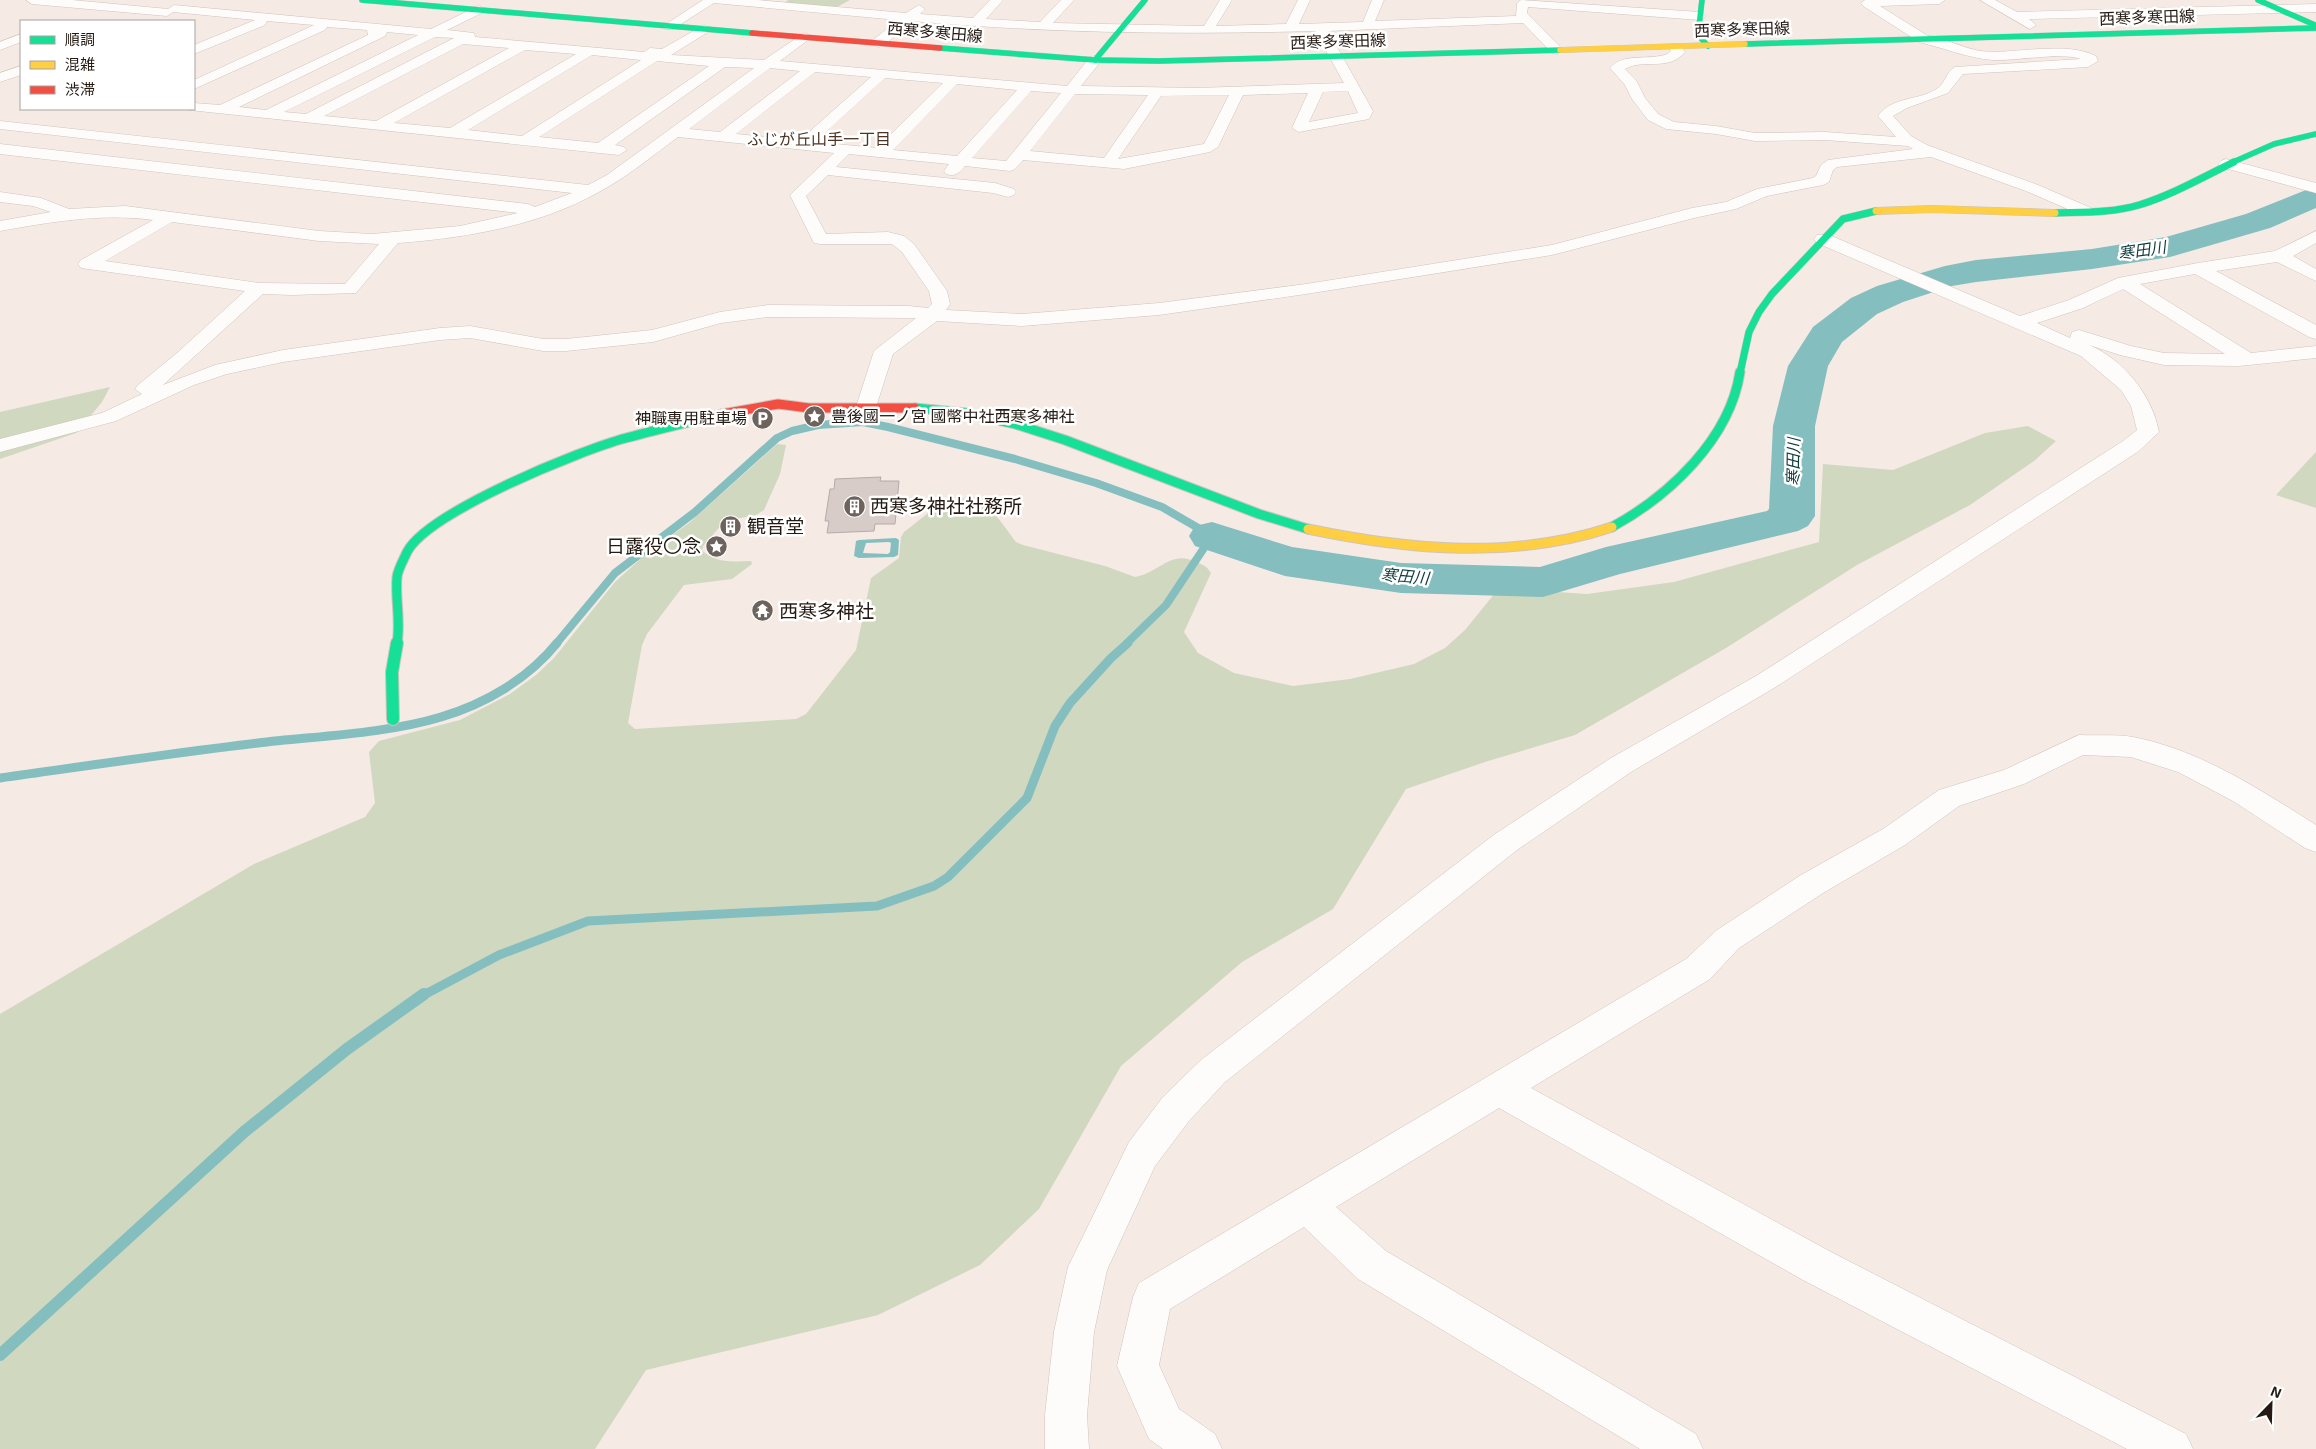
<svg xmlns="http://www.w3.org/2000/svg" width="2316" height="1449" font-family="'Exo 2','Noto Sans JP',sans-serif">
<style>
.green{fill:#d0d8c0}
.water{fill:#84bebf;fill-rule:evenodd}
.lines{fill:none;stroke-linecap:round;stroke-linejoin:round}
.stream-far2{stroke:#84bebf;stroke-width:8}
.stream-far1{stroke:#84bebf;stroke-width:9}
.stream{stroke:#84bebf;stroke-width:12}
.river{fill:#84bebf;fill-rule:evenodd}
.building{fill:#d7ccc7;stroke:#b6aba7}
.street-casing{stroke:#cec4bd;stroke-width:1}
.fast-far3-casing{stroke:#cec4bd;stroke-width:6}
.fast-far2-casing{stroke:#cec4bd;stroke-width:8}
.fast-far1-casing{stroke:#cec4bd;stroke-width:11}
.fast-casing{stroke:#cec4bd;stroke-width:14}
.slow-far2-casing{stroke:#cec4bd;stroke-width:6}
.slow-far1-casing{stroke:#cec4bd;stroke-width:8}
.slow-casing{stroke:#cec4bd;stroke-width:11}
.jam-far1-casing{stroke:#cec4bd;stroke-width:6}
.jam-casing{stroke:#cec4bd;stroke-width:11}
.street{fill:#fefcfb;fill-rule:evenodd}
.fast-far3{stroke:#16e098;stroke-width:5.5}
.fast-far2{stroke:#16e098;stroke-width:7}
.fast-far1{stroke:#16e098;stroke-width:9}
.fast{stroke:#16e098;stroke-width:12}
.slow-far2{stroke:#ffcf43;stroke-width:5.5}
.slow-far1{stroke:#ffcf43;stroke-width:7}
.slow{stroke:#ffcf43;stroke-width:9}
.jam-far1{stroke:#f24e42;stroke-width:5.5}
.jam{stroke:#f24e42;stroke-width:9}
.labels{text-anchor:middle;stroke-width:5;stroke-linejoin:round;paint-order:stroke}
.far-street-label{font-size:16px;fill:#251a13;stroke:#fff}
.far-neighbourhood-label{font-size:16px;fill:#4c3424;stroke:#fff}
.far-water-label{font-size:16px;font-style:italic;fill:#0f3a3c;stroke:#fff}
.far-poi-label{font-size:16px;fill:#251a13;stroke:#fff;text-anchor:start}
.poi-label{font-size:19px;fill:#251a13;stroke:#fff;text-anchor:start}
</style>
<rect width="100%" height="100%" fill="#f5eae4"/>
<!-- green -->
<g class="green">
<polygon points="789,0 850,0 835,8 786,4 785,2"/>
<polygon points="110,387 102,402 76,433 0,459 0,412"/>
<path d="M2028,426L2056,441L2034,461L1970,505L1857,565L1726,648L1575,735L1488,761L1406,789L1333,909L1242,962L1121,1066L1039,1209L980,1265L878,1315L646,1370L595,1449H0V1014L254,864L365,817L375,803L369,752L379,741L460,720L510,694L536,675L554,658L615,582L646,554L689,523L777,444L786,445L780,474L764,510L756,515L725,521L703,546L702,550C713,563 735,562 751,561L752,564L732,579L684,585L647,634L642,645L628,723L635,729L796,719L806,714L856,650L871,578L899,558L901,537L904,532C926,516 953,486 983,503C994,510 1008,532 1016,542L1023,545L1105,566L1135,577C1159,573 1171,549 1196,562C1203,565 1207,566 1211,573L1184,632L1198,653L1234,673L1293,686L1350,679L1414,664L1445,648L1465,630L1495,593L1514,589L1587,594L1674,582L1819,542L1823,464L1893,470L1985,433Z"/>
<polygon points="2316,452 2316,508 2276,495"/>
</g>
<!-- water -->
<path class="water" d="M896,538L899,540L898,555L894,557L859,558L854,556L856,541L859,540ZM889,542L891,543L890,552L888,554L863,553L866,543Z"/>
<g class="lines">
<!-- stream-far2 -->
<polyline class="stream-far2" points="556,644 615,573 695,512 777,438 792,431 818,425 863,422 888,427 1015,459 1096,483 1162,507 1212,536 1166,605 1126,644"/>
<!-- stream-far1 -->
<g class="stream-far1">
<path d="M0,778C86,766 172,753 258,743C317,736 385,734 441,717C485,704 528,679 557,643"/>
<polyline points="422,996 499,955 588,921 877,906 934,886 948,877 1027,798 1055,726 1070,703 1111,658 1128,643"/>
</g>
<!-- stream -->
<polyline class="stream" points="0,1355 244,1132 347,1049 424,994"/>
<!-- river -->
<polygon class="river" points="2316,186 2316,208 2270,228 2170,257 2092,269 1976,282 1952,286 1903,302 1877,314 1842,342 1828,366 1815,426 1815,516 1808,526 1798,531 1620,574 1543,597 1401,593 1285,576 1195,546 1189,536 1195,526 1212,522 1292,547 1401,563 1540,567 1606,547 1767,511 1769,509 1773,426 1788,366 1813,327 1851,298 1877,286 1945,266 1976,260 2092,249 2166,237 2246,214"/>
</g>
<!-- building -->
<polygon class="building" points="881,477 880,481 899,481 895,524 875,524 874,531 827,533 829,521 825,521 830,489 834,489 835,479"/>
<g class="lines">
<defs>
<g id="street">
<path d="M26,0H72L168,9L174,5L431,29L478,6L482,7L484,10L482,13L447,30L474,33L475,37L644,52L650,48L662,49L704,25L710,29L708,32L671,55L764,60L804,33L808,34L810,37L808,40L780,61L1067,86L1090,57L1095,56L1102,60L1081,86L1197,88L1344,83L1315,31C1181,35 1046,33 912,21L883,46L878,47L872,43L873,40L898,20L714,3L673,29H665L663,26L703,0H757L906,13L919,5L925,9L920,14L973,18L990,0H1003L986,19L1040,22L1061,0H1074L1053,23L1204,26L1220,0H1232L1216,26L1286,24L1298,0H1310L1299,24L1363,22L1372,0H1384L1375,21L1516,16L1517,3L1521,0L1700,12L1706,16L1700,20L1528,7L1527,13L1563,50L1557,54L1552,53L1523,23L1328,31L1373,111L1369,119L1299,132L1292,128L1308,93L1243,95L1218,147L1210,152L1124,169L1023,160L1015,169L1010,171L965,166C959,173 956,177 946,174L944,171L949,164L849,154L836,167L995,183L1014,189L1016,192L1014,195L1008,197L993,193L828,175L806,196L826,234L888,232L904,236L914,244L947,291L950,304L946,310L1022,314L1159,303L1306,284L1552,245L1692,208L1726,202L1757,189L1813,178L1816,176L1821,165L1828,160L1913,149L1908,146L1825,140L1755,141L1716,134L1666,129L1648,120L1632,99L1625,85L1610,68C1623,52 1650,61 1667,54L1671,51L1669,47L1670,44H1680L1685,52C1669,72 1644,58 1625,69L1636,80L1645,98L1658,114L1674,122L1716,126L1755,133L1825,132L1896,137L1878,116C1892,96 1920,101 1938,88C1946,82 1946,72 1955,67L2081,59C2060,52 2018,61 1993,60C1967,58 1944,48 1919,42L1863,6L1861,3L1865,0H1945L1939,4L1880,6L1928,36C1934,35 1967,49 1980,51C2016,55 2063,40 2096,56L2098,61L2088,67L1963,74L1948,93L1907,108L1893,116L1911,136L1927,145L2038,185L2091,208L2093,211L2091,214H2079L2026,191L1931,157L1837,167L1833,170L1829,182L1823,185L1767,196L1736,209L1694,218L1552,255L1306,294L1159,315L1022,326L937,321L893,354L876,407L873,411L866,413L859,411L856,407L874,351L916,318L768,317L721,323L653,342L566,351H543L470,338L440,340L283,362L227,374L194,385L116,421L0,452V439L102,413L142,394L135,389L138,385L177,353L245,291L81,268L78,264L81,260L153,220C101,213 51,222 0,231V221L51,212L33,206L0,202V192L41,198L69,209L125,206L319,231L372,234L460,226L518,213L0,154V144L528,204L535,207L572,193L0,129V121L588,185L607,175L754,68L725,67L615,145L624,147L627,150L619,155L189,110L194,109V103L220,105L368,35L367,30L327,27L325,30L194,89V80L314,25L267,21L265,25L194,54V45L255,20L173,12L167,16L32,4ZM387,32L418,35L266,110L239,107L385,36ZM435,37L454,38L306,114L284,112ZM463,44L509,48L376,121L324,116ZM525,50L576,54L450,128L394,123ZM592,55L641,60L522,136L468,130ZM657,61L709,66L598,143L539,137ZM770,68L800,71L720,132L689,129ZM815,72L871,77L800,140L736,134ZM885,78L943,83L877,148L815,142ZM957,84L1017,90L957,156L893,150ZM1031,91L1061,93L1006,161L972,158ZM1348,91L1358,113L1309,122L1323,92ZM1075,94L1148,95L1104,158L1030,151ZM1229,95L1204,144L1118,159L1161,96ZM678,137L834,153L790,195L814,243L820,244H892L902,252L929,291L932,304L928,308L909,306L768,305L720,312L652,330L566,339H543L470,326L440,328L283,350L215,365L163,385L263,294L292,295L356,293L398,243C465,238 538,226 597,193C626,178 652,156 678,137ZM172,222L319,241L379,244L345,284L259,283L105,261Z"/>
<polygon points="1980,0 1995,0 2017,12 2316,4 2316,12 2029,19 2036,25 2030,29"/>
<polygon points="21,34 21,42 0,50 0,42"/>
<polygon points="21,66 21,75 0,82 0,73"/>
<polygon points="2226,159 2316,183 2316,193 2221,167 2218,164 2221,161"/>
<path d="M2316,231V243L2293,256L2316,269V281L2277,262L2216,271L2316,325V339L2309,337L2195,274L2140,284L2251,353L2316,346V358L2239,366L2164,365L2120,355L2089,345C2124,360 2152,395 2159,432L2139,451L1774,688L1631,772L1517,850L1225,1082L1189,1121L1155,1166L1107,1270L1094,1332L1087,1415L1089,1449H1045V1415L1054,1332L1068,1267L1129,1142L1163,1097L1201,1060L1495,834L1611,758L1756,676L2123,441L2137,430L2131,406L2121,390L2081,356L1817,243L1814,239L1817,235H1829L2020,316L2069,300L2118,278L2198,263L2275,251ZM2123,289L2225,354L2164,353L2131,346L2079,330L2072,332L2070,338L2037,323L2083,308Z"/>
<path d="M2079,735C2096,736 2116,734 2133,737C2200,750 2259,789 2316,825V852L2305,848L2233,801L2178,772L2131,757L2083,755L2024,784L1959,806L1905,845L1823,893L1739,948L1710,979L1531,1088L1831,1252L2186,1434L2193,1449H2127L1803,1280L1499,1108L1336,1207L1386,1251L1696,1434L1703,1449H1640L1358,1279L1304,1227L1170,1309L1159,1365L1179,1409L1215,1434L1222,1449H1163L1149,1439L1117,1366L1133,1297L1139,1283L1686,959L1717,930L1801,875L1883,829L1939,790L2004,770Z"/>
</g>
<g id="fast-far3">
<polyline points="362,0 752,33"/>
<polyline points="1702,0 1698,35 1708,46"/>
<polyline points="2258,0 2315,25"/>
<polyline points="1745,44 2316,28"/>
<polyline points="940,48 1095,60 1159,61 1560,50"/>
<polyline points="1095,60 1145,0"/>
<polyline points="2231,163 2274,144 2316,134"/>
</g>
<g id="fast-far2">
<path d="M2055,213C2083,212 2112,213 2139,205C2172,195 2203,177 2234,162"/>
<polyline points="1740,373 1749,332 1759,312 1772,294 1843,219 1876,211"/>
</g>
<g id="fast-far1">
<polyline points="915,408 966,413 1015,424 1065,440 1259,514 1308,529"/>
<path d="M1612,527C1669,496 1730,439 1740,372"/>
<path d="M397,644C401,620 395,600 397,577C398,569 404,559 407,552C428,512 581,450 626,438C658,429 690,422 722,414"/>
</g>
<polyline id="fast" points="393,719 392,672 397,643"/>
<polyline id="slow-far2" points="1560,50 1745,44"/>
<polyline id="slow-far1" points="1876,211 1932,209 2055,213"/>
<path id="slow" d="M1308,529C1408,550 1514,560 1612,527"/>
<polyline id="jam-far1" points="752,33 940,48"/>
<polyline id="jam" points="722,414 778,404 809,408 915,408"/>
</defs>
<!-- street casing -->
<use href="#street" class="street-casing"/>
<!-- fast-far3 casing -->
<use href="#fast-far3" class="fast-far3-casing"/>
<!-- fast-far2 casing -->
<use href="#fast-far2" class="fast-far2-casing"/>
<!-- fast-far1 casing -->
<use href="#fast-far1" class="fast-far1-casing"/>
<!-- fast casing -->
<use href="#fast" class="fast-casing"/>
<!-- slow-far2 casing -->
<use href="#slow-far2" class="slow-far2-casing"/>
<!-- slow-far1 casing -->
<use href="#slow-far1" class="slow-far1-casing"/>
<!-- slow casing -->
<use href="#slow" class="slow-casing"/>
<!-- jam-far1 casing -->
<use href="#jam-far1" class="jam-far1-casing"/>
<!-- jam casing -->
<use href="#jam" class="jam-casing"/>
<!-- street -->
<use href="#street" class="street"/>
<!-- fast-far3 -->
<use href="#fast-far3" class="fast-far3"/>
<!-- fast-far2 -->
<use href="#fast-far2" class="fast-far2"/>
<!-- fast-far1 -->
<use href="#fast-far1" class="fast-far1"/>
<!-- fast -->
<use href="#fast" class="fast"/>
<!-- slow-far2 -->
<use href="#slow-far2" class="slow-far2"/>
<!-- slow-far1 -->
<use href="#slow-far1" class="slow-far1"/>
<!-- slow -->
<use href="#slow" class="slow"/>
<!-- jam-far1 -->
<use href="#jam-far1" class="jam-far1"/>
<!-- jam -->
<use href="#jam" class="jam"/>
</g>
<!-- icons -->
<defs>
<symbol id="sight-disc" viewBox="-11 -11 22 22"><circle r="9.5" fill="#6e635c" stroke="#fff"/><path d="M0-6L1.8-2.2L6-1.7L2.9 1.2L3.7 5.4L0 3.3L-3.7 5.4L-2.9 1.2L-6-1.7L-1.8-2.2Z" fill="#fff"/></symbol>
<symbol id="parking-disc" viewBox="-11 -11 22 22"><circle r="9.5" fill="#6e635c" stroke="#fff"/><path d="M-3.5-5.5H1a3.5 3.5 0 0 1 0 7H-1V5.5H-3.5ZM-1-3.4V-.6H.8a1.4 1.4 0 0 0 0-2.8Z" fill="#fff"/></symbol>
<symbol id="building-disc" viewBox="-11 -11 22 22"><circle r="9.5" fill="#6e635c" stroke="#fff"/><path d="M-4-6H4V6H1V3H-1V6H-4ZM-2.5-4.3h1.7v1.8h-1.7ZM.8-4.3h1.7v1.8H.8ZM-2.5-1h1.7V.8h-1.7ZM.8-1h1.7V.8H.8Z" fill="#fff"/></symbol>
<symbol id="temple-disc" viewBox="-11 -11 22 22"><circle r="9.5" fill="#6e635c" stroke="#fff"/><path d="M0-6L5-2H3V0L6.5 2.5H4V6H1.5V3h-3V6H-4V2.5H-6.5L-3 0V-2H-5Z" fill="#fff"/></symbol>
</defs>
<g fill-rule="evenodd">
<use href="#sight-disc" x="802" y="404" width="25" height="25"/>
<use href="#parking-disc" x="750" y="406" width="25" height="25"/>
<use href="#building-disc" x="842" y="494" width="25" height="25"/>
<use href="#building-disc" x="718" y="514" width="25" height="25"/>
<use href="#sight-disc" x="704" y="534" width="25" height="25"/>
<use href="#temple-disc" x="750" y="598" width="25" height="25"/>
</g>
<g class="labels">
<!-- far-street labels -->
<g class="far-street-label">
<text transform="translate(2147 17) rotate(-2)" y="6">西寒多寒田線</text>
<text transform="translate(1742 29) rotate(-2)" y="6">西寒多寒田線</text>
<text transform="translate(935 32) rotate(5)" y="6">西寒多寒田線</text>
<text transform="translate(1338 41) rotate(-2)" y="6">西寒多寒田線</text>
</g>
<!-- far-neighbourhood labels -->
<g class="far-neighbourhood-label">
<text x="819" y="145">ふじが丘山手一丁目</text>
</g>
<!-- far-water labels -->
<g class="far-water-label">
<text transform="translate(2142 250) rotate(-8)" y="6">寒田川</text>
<text transform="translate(1793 462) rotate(-89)" y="6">寒田川</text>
<text transform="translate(1405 576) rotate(5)" y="6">寒田川</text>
</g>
<!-- far-poi labels -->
<g class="far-poi-label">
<text x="831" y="422">豊後國一ノ宮 國幣中社西寒多神社</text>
<text x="747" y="424" text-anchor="end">神職専用駐車場</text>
</g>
<!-- poi labels -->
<g class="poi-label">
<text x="870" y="513">西寒多神社社務所</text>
<text x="747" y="533">観音堂</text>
<text x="701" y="553" text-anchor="end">日露役〇念</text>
<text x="779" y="618">西寒多神社</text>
</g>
</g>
<!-- legend -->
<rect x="20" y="20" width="175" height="90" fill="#ffffff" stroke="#a8a3a1"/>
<rect x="30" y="36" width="25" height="8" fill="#16e098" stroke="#a8a3a1"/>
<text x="65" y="45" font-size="15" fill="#251a13">順調</text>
<rect x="30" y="61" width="25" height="8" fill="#ffcf43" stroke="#a8a3a1"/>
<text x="65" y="70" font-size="15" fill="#251a13">混雑</text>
<rect x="30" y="86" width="25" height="8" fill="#f24e42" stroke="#a8a3a1"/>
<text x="65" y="95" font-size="15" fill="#251a13">渋滞</text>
<!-- north arrow -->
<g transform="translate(2271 1404) rotate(23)" stroke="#ffffff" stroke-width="4" paint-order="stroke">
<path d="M0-4L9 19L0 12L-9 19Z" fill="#251a13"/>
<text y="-8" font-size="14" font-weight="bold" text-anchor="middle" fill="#251a13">N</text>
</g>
</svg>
